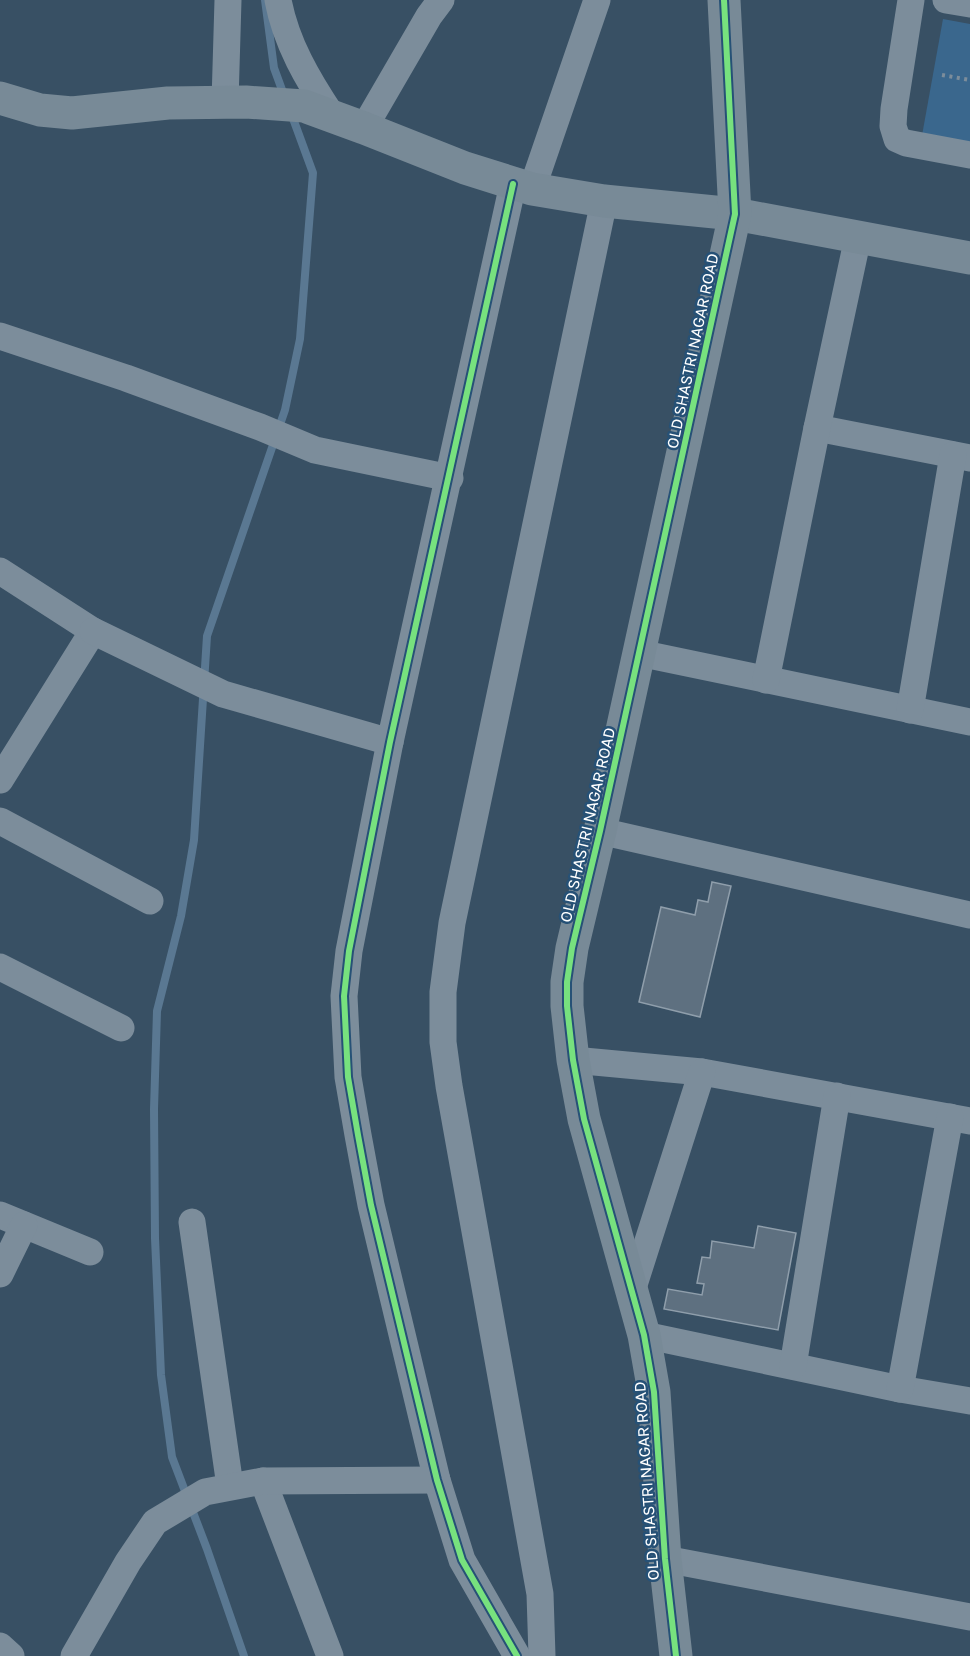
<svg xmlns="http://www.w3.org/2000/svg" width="970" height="1656" font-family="'Golos Text',sans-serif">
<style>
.green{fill:#3a678d}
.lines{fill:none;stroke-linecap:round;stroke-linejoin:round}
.stream{stroke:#5a7892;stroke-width:8}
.building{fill:#5e7080;stroke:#8f9eab;stroke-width:1.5}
.path{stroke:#7c8d9b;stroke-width:4;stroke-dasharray:3 4.5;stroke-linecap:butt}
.street{stroke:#7c8d9b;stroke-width:27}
.secondary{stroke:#788a97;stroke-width:33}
.cycleway-casing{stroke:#265176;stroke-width:10}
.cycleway{stroke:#77e17e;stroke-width:6}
.labels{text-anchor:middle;stroke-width:5;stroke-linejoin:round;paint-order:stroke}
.street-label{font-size:15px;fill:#fff;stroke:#265176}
</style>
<rect width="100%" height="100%" fill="#385064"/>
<!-- green -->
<polygon class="green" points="943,19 970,24 970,149 921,141"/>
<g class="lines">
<!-- stream -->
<g class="stream">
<polyline points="265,0 274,68 285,98"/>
<polyline points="244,1656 207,1549 172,1457 161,1375 155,1238 154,1109 157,1011 181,916 194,840 207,636 285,410 300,339 313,173 291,113"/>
</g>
</g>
<!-- building -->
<g class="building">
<polygon points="712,882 731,886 700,1017 639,1002 661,907 695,915 698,900 708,902"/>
<polygon points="758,1226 796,1233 778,1330 664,1309 668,1289 702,1295 704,1284 697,1283 702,1257 710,1258 712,1241 754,1248"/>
</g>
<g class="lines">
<!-- path -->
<polyline class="path" points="942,75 970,80"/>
<!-- street -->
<g class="street">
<path d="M278,0C286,43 308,80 332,116"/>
<polyline points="911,0 894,109 893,126 897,139 906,143 970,155"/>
<polyline points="946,0 970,4"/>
<polyline points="225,102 228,0"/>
<polyline points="364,128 429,16 441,0"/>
<polyline points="513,184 390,742 349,951 344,996 348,1077 358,1135 371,1205 437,1480 462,1560 517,1656"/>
<polyline points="532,189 597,0"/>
<polyline points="0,336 126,378 260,427 315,450 450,478"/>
<polyline points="817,428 970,458"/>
<polyline points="0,571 93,631 0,780"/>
<polyline points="93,631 223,694 390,742"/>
<polyline points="639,653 970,722"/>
<polyline points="766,680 817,428 858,237"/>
<polyline points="910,710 953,455"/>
<polyline points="0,821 150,901"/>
<polyline points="600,831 970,915"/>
<polyline points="0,967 121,1028"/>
<polyline points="573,1060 702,1072 970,1121"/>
<polyline points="0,1215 90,1252"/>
<polyline points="192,1222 230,1486"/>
<polyline points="0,1274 24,1225"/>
<polyline points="632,1291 702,1072"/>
<polyline points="644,1335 900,1389 970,1401"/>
<polyline points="793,1366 837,1096"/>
<polyline points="900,1389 950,1117"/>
<polyline points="263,1481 330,1656"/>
<polyline points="665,1559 970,1617"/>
<polyline points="0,1646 11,1656"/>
<polyline points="74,1656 128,1562 155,1522 205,1492 263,1481 437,1480"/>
<polyline points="542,1656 540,1594 449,1086 443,1042 443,992 452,923 604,201"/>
</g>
<!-- secondary -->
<g class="secondary">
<polyline points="0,98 40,110 72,113 168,103 246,102 304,106 364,128 465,168 532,189 604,201 735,214 970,258"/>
<polyline points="676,1656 665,1559 654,1392 644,1335 584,1119 573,1060 567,1006 567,982 572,948 600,831 735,214 724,0"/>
</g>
<defs>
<g id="cycleway">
<polyline points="513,184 390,742 349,951 344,996 348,1077 358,1135 371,1205 437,1480 462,1560 517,1656"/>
<polyline points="676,1656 665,1559 654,1392 644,1335 584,1119 573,1060 567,1006 567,982 572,948 600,831 735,214 724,0"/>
</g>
</defs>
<!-- cycleway casing -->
<use href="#cycleway" class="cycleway-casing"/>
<!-- cycleway -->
<use href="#cycleway" class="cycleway"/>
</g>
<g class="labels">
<!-- street labels -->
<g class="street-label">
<text transform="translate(693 351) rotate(-78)" y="5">OLD SHASTRI NAGAR ROAD</text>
<text transform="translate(588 825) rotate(-77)" y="5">OLD SHASTRI NAGAR ROAD</text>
<text transform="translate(647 1481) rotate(-94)" y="5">OLD SHASTRI NAGAR ROAD</text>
</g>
</g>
</svg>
